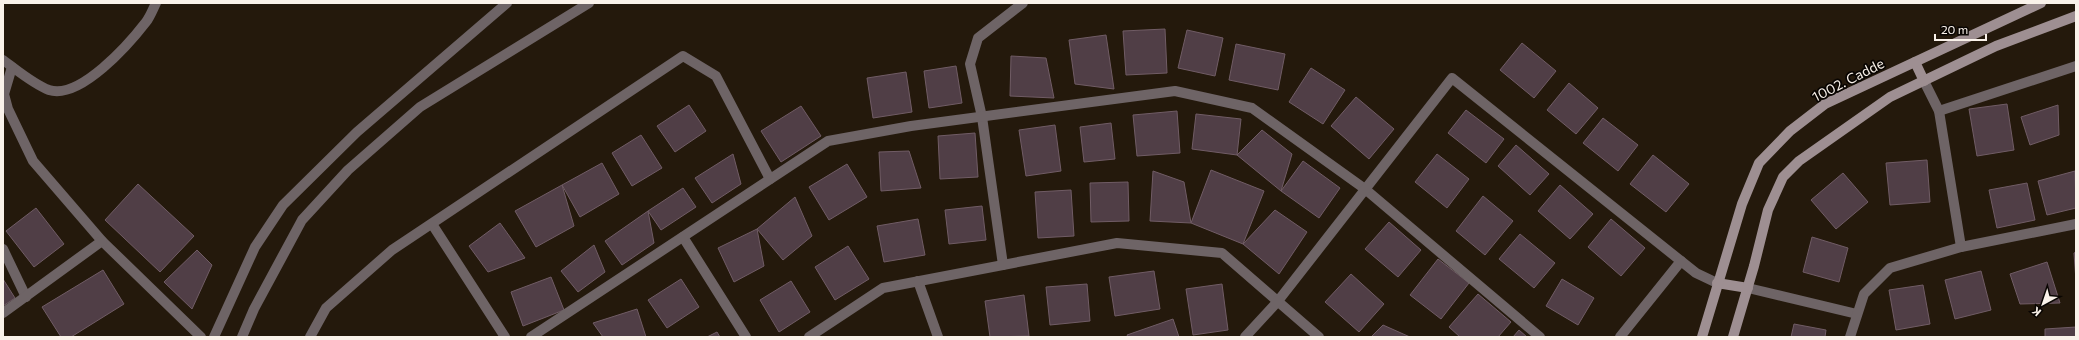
<svg xmlns="http://www.w3.org/2000/svg" width="2079" height="340" font-family="Commissioner,sans-serif">
<style>
.building{fill:#503e46;stroke:#705c65}
.lines{fill:none;stroke-linecap:round;stroke-linejoin:round}
.minor{stroke:#6e6466;stroke-width:10}
.tertiary{stroke:#6e6466;stroke-width:10}
.secondary{stroke:#9e8f92;stroke-width:10}
.labels{text-anchor:middle;stroke-width:3.5;stroke-linejoin:round;paint-order:stroke}
.street-label{font-size:14px;fill:#faf2ea;stroke:#090502}
</style>
<rect width="100%" height="100%" fill="#24190c"/>
<!-- building -->
<g class="building">
<polygon points="1165,29 1167,73 1126,75 1123,31"/>
<polygon points="1187,30 1223,38 1215,76 1178,68"/>
<polygon points="1106,35 1114,89 1075,84 1069,40"/>
<polygon points="1522,43 1556,71 1534,98 1500,70"/>
<polygon points="1236,44 1285,54 1278,90 1229,80"/>
<polygon points="1011,56 1046,58 1054,98 1010,96"/>
<polygon points="956,66 962,103 929,108 924,71"/>
<polygon points="1311,68 1345,90 1323,124 1289,102"/>
<polygon points="906,72 912,112 873,118 867,78"/>
<polygon points="1569,83 1598,108 1576,134 1547,110"/>
<polygon points="1356,97 1394,129 1369,159 1331,126"/>
<polygon points="2007,104 2014,150 1977,156 1969,109"/>
<polygon points="689,105 706,131 675,152 657,126"/>
<polygon points="2058,105 2059,135 2030,145 2021,117"/>
<polygon points="801,106 821,136 781,162 761,131"/>
<polygon points="1466,110 1504,139 1486,163 1448,133"/>
<polygon points="1177,111 1180,153 1137,156 1133,115"/>
<polygon points="1196,114 1241,119 1237,155 1192,149"/>
<polygon points="1603,118 1638,145 1618,171 1583,143"/>
<polygon points="1111,123 1115,159 1084,162 1080,127"/>
<polygon points="1055,125 1061,171 1026,176 1019,130"/>
<polygon points="1262,130 1292,154 1281,191 1237,155"/>
<polygon points="975,133 978,177 940,179 938,136"/>
<polygon points="641,135 662,168 632,186 612,153"/>
<polygon points="1516,145 1549,174 1530,195 1498,166"/>
<polygon points="909,151 921,188 881,191 879,152"/>
<polygon points="733,154 741,184 712,203 695,178"/>
<polygon points="1437,154 1469,179 1447,208 1415,182"/>
<polygon points="1653,155 1689,184 1666,212 1630,184"/>
<polygon points="1927,160 1930,202 1890,205 1886,163"/>
<polygon points="1303,161 1340,188 1319,218 1281,191"/>
<polygon points="602,163 619,194 580,217 562,185"/>
<polygon points="847,164 867,197 829,220 809,187"/>
<polygon points="1211,170 1264,191 1243,244 1191,223"/>
<polygon points="1153,171 1184,182 1191,223 1150,221"/>
<polygon points="2075,171 2076,208 2047,215 2038,181"/>
<polygon points="1843,173 1868,202 1836,229 1811,200"/>
<polygon points="1128,182 1129,221 1091,222 1090,183"/>
<polygon points="2027,183 2035,220 1997,228 1989,190"/>
<polygon points="138,184 194,236 160,272 105,220"/>
<polygon points="562,185 574,226 536,247 515,211"/>
<polygon points="1560,185 1593,214 1570,239 1538,211"/>
<polygon points="683,188 696,207 661,230 648,211"/>
<polygon points="1071,190 1074,236 1038,238 1035,192"/>
<polygon points="1483,196 1513,221 1485,255 1456,231"/>
<polygon points="795,197 812,236 783,260 757,229"/>
<polygon points="982,206 986,240 949,244 945,210"/>
<polygon points="36,208 64,244 34,267 6,231"/>
<polygon points="1275,210 1307,232 1279,274 1243,244"/>
<polygon points="648,211 654,243 622,265 605,241"/>
<polygon points="918,219 925,255 884,262 877,226"/>
<polygon points="1611,219 1645,248 1621,276 1588,247"/>
<polygon points="1389,222 1421,250 1398,277 1365,249"/>
<polygon points="500,223 525,258 488,272 469,246"/>
<polygon points="757,229 764,266 734,282 718,248"/>
<polygon points="1520,234 1555,263 1534,288 1499,259"/>
<polygon points="1812,237 1848,248 1839,282 1803,272"/>
<polygon points="594,245 605,272 578,292 561,271"/>
<polygon points="848,246 869,279 835,300 815,267"/>
<polygon points="197,250 212,265 192,309 164,282"/>
<polygon points="2076,252 2076,281 2074,253"/>
<polygon points="1438,259 1469,283 1441,319 1410,295"/>
<polygon points="2047,262 2060,303 2020,304 2010,274"/>
<polygon points="103,270 124,304 71,337 61,337 42,307"/>
<polygon points="1154,271 1160,309 1115,316 1109,277"/>
<polygon points="1981,271 1991,310 1955,319 1945,280"/>
<polygon points="1351,274 1384,304 1359,332 1325,302"/>
<polygon points="551,277 564,310 523,326 511,292"/>
<polygon points="3,279 15,298 3,306"/>
<polygon points="681,279 699,307 667,328 648,300"/>
<polygon points="1562,279 1594,298 1578,325 1546,306"/>
<polygon points="791,281 810,312 779,332 760,300"/>
<polygon points="1087,284 1090,321 1050,325 1046,287"/>
<polygon points="1222,284 1228,330 1193,335 1186,289"/>
<polygon points="1923,285 1930,324 1896,330 1889,290"/>
<polygon points="1478,294 1511,322 1498,337 1460,337 1449,327"/>
<polygon points="1024,295 1029,336 990,337 985,301"/>
<polygon points="637,309 646,337 603,337 593,323"/>
<polygon points="1173,319 1179,337 1128,337 1127,335"/>
<polygon points="1794,324 1826,330 1825,337 1791,337"/>
<polygon points="1383,325 1410,337 1371,337"/>
<polygon points="2076,327 2076,337 2045,337 2045,329"/>
<polygon points="1519,330 1527,337 1513,337"/>
<polygon points="717,332 720,337 707,337"/>
</g>
<g class="lines">
<!-- minor -->
<g class="minor">
<path d="M3,60C17,70 33,84 49,90C80,100 129,44 146,22C150,17 153,9 156,3"/>
<polyline points="12,67 4,94 8,109 33,161 102,241 201,337"/>
<polyline points="1924,81 1939,111 1961,247"/>
<polyline points="1939,111 2076,66"/>
<polyline points="432,224 505,337"/>
<polyline points="683,237 746,337"/>
<polyline points="3,249 26,297"/>
<polyline points="1003,265 982,117 970,64 978,38 1023,3"/>
<polyline points="918,281 938,337"/>
<polyline points="1748,288 1857,314"/>
<polyline points="3,313 102,241"/>
<polyline points="310,337 326,308 392,250 683,56 716,76 770,179"/>
<polyline points="531,337 828,141 911,126 1175,91 1252,108 1365,189 1540,337"/>
<polyline points="809,337 883,288 1117,243 1222,253 1319,337"/>
<polyline points="1245,337 1278,301 1452,78 1696,273 1717,283"/>
<polyline points="1620,337 1681,261"/>
<polyline points="1850,337 1864,294 1890,268 1961,247 2076,224"/>
</g>
<!-- tertiary -->
<g class="tertiary">
<polyline points="214,337 255,247 283,205 357,132 507,3"/>
<polyline points="242,337 254,309 302,220 348,170 420,107 589,3"/>
</g>
<!-- secondary -->
<g class="secondary">
<polyline points="1915,62 1924,81"/>
<polyline points="1717,283 1748,288"/>
<polyline points="1702,337 1742,204 1759,163 1790,131 1825,104 2041,3"/>
<polyline points="1733,337 1754,266 1768,210 1783,177 1799,161 1890,97 1996,46 2076,16"/>
</g>
</g>
<g class="labels">
<!-- street labels -->
<g class="street-label">
<text transform="translate(1848 80) rotate(-27)" y="5">1002. Cadde</text>
</g>
</g>
<!-- border -->
<rect width="2079" height="340" fill="none" stroke="#faf2ea" stroke-width="8"/>
<!-- north arrow -->
<g transform="translate(2043 304) rotate(220)" stroke="#090502" stroke-width="3" paint-order="stroke">
<path d="M0-3L7 15L0 10L-7 15Z" fill="#faf2ea"/>
<text y="-6" font-size="11" font-weight="bold" text-anchor="middle" fill="#faf2ea">K</text>
</g>
<!-- scale -->
<path d="M1935 34v6h51v-6" fill="none" stroke="#faf2ea" stroke-width="2"/>
<text x="1941" y="34" font-size="12" fill="#faf2ea" stroke="#090502" stroke-width="3" paint-order="stroke">20 m</text>
</svg>
